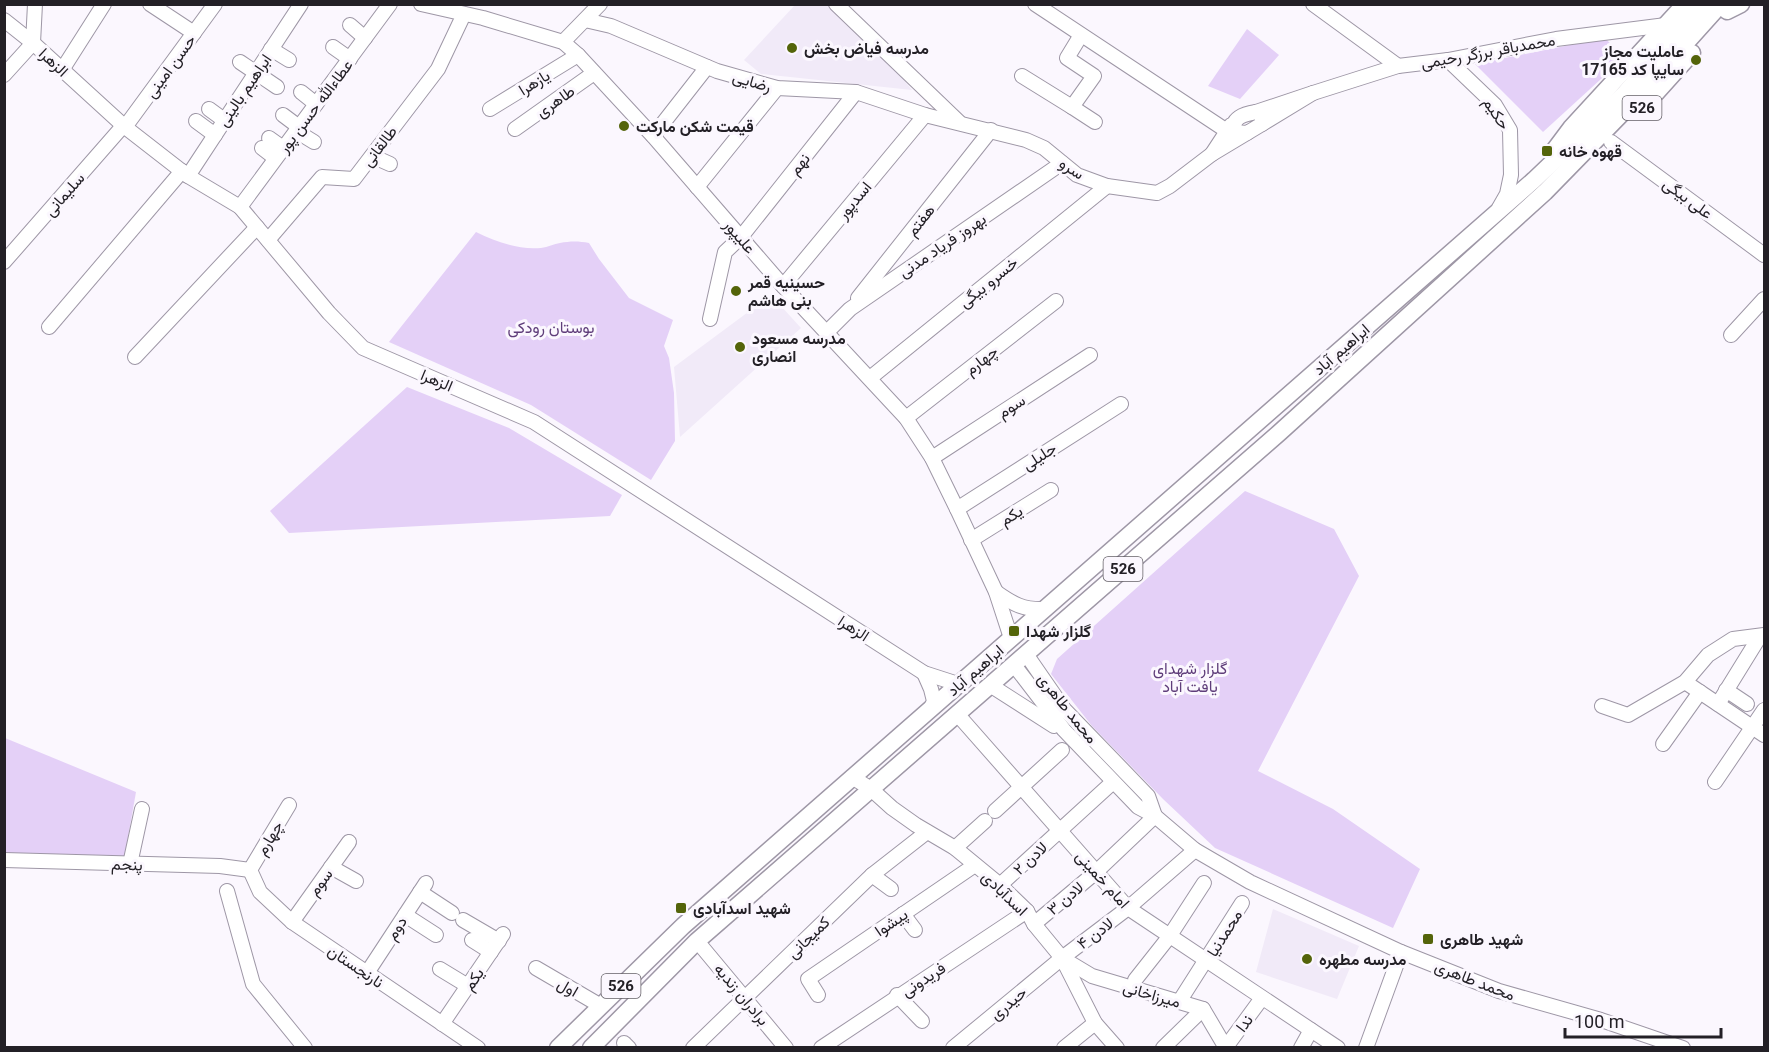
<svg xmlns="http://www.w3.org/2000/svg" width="1769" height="1052" font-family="Roboto,Vazirmatn,sans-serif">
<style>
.built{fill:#f1eaf8}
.green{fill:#e4d0f7}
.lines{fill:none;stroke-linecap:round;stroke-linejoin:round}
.minor-casing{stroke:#9e97a6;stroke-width:16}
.major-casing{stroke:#9e97a6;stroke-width:19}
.minor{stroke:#fff;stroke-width:14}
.major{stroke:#fff;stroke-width:16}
.poi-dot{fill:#54640a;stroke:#fbf7fe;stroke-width:2}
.labels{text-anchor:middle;stroke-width:6;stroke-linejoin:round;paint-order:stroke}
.shield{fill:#fbf7fe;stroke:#646067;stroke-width:1.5}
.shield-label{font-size:15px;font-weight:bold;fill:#232026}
.poi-label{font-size:16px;font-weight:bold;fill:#232026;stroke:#fbf7fe;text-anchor:start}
.street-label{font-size:16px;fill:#232026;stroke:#fbf7fe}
.park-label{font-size:16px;fill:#5f3d7a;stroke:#fbf7fe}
</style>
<rect width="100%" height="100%" fill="#fbf7fe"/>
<!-- built -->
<g class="built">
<polygon points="795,5 828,5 899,74 912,90 761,74 744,60"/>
<polygon points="771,295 801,328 680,437 674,367"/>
<polygon points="1273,909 1359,946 1337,999 1256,972"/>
</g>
<!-- green -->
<g class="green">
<polygon points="1247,29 1279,55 1240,99 1208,86"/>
<polygon points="1605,38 1624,58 1543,132 1475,64"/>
<path d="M476,232C497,242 518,250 541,248C548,247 554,244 560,243C570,241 579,241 589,243L599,259L629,298L673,320L664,346L669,358L674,393L675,441L651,480L531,405L389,342Z"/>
<polygon points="407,387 509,428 622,495 610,516 289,533 270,511"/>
<polygon points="1245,491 1334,529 1359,576 1258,771 1333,809 1420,869 1393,928 1215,848 1163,799 1092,726 1051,674 1057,659"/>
<polygon points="5,738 136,792 124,860 5,858"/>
</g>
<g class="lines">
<defs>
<g id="minor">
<polyline points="150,4 194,33"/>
<polyline points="421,4 483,18 563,42 578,55 653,136 783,286 906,418 932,458 957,509 996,592 1011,638"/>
<polyline points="836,4 959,122"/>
<polyline points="1035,4 1227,131"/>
<polyline points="1313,4 1398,66"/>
<polyline points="4,20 33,43 125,127 188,176 240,207 329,313 363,348 534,422 924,673 958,684"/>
<polyline points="585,20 611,26 717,71 777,88 856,92 925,115 1026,140 1044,148 1077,175 1107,186 1157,193 1170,186 1212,154"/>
<polyline points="350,25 365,38"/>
<polyline points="563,42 600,4"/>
<polyline points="333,47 350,59"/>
<polyline points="271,49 289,60"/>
<polyline points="1448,60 1495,105 1510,130 1511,175 1507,194 1499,208"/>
<polyline points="240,62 277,87"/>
<polyline points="62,70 104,4"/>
<polyline points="4,75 33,43 35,4"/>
<polyline points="1022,76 1072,107 1094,76 1067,58 1081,35"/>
<polyline points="301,92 316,104"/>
<polyline points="1313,93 1398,66 1448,60 1556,39 1666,25"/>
<polyline points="1072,107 1095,122"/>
<polyline points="209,109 224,120"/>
<polyline points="490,109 578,55"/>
<polyline points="1256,112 1313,93 1262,124"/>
<path d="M1256,112L1262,115V124L1247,133L1235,132C1230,118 1244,114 1256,112Z"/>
<polyline points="283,115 299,127"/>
<polyline points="196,121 215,135"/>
<polyline points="1231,125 1212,154 1247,133"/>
<polyline points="125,127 215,4"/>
<polyline points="515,129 594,73"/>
<polyline points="296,131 314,142"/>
<polyline points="653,136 707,67"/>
<polyline points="269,138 283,148"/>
<polyline points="1611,142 1764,255"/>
<polyline points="262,148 275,158"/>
<polyline points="372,156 390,164"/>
<polyline points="188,176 301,4"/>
<polyline points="697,187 777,88"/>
<polyline points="240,207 390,4"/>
<polyline points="268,240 322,177 354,179 438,69 464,14"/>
<polyline points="4,262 123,126"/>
<polyline points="783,286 925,115"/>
<polyline points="858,298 991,130"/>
<polyline points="710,319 725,252 741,237 856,92"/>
<polyline points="49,327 182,171"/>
<polyline points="827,332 850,309 1062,163"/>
<polyline points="1731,335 1764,299"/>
<polyline points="135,357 257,227"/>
<polyline points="870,378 1107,186"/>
<polyline points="906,418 1056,301"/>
<polyline points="932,458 1090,355"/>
<polyline points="957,509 1121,404"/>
<polyline points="971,540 1051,490"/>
<path d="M996,592C1013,604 1023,610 1045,609"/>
<polyline points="1026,654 1064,709 1148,796 1155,816"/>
<polyline points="1014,665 1064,730 1138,807 1155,816 1195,850 1250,882 1401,952 1499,991 1601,1020 1683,1048"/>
<polyline points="924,673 931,689 934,701 930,710"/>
<polyline points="1685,682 1764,735"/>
<polyline points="990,685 1054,726"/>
<polyline points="1726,690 1747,704"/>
<polyline points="1718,704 1760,636"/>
<polyline points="1602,706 1628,715 1685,682 1708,655 1733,639 1764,635"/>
<polyline points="958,715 1128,908 1338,1048"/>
<polyline points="1663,744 1700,692"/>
<polyline points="852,777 871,789 892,808 916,825 955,848 1000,885 1027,911 1034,924 1062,958 1095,1023 1117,1048"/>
<polyline points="1715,782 1764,710"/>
<polyline points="995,811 1062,750"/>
<polyline points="955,848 985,821"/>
<polyline points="4,860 220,866 250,870"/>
<polyline points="130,864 142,809"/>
<polyline points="331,867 356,881"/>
<polyline points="250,870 260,892 292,922 478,1048"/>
<polyline points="250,870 289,805"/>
<polyline points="872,875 891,889"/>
<polyline points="1000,885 1113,782"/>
<polyline points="227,891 253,984 305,1048"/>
<polyline points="420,892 452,913"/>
<polyline points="903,914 915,930"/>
<polyline points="405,915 436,935"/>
<polyline points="463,920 499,941"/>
<polyline points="292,922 349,842"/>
<polyline points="1034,924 1096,872 1155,816"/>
<polyline points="472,940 491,952"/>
<polyline points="697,941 786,1048"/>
<polyline points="1062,958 1092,976 1203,1009 1226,1048"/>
<polyline points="536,968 601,1006"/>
<polyline points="440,969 468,986"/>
<polyline points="367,973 426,883"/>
<polyline points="1135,980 1169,937 1204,883"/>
<polyline points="818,995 808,979 975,865"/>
<polyline points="897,995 922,1021"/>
<polyline points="1179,1002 1242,903"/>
<polyline points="442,1024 503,934"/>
<polyline points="624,1043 629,1048"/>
<polyline points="1226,1047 1262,998"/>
<polyline points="693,1048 872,875 927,832"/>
<polyline points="821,1048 1027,911"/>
<polyline points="953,1048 1062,958 1128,908 1195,850"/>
<polyline points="1064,1048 1095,1023"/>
<polyline points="1163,1048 1203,1009"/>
<polyline points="1301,1048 1311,1030"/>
<polyline points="1366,1048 1401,952"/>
</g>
<g id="major">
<polyline points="1727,11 1741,4"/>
<polyline points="1647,103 1692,53"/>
<polyline points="1553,152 1571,128 1685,4"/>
<polyline points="558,1048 683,926 1534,180 1625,93 1702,4"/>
<polyline points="591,1048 697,941 1279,433 1545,192 1633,102 1721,4"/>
</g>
</defs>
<!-- minor casing -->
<use href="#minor" class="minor-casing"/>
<!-- major casing -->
<use href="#major" class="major-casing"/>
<!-- minor -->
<use href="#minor" class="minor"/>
<!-- major -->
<use href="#major" class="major"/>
</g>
<!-- markers -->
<g class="poi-dot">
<circle cx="792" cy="48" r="6"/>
<circle cx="1696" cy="60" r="6"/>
<circle cx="624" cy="126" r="6"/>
<rect x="1541" y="145" width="12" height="12" rx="3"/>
<circle cx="736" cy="291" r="6"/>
<circle cx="740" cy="347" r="6"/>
<rect x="1008" y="625" width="12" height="12" rx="3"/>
<rect x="675" y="902" width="12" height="12" rx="3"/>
<rect x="1422" y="933" width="12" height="12" rx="3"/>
<circle cx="1307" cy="959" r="6"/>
</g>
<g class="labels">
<!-- shield labels -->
<g class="shield">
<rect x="1622.5" y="96" width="39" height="24" rx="4.5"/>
<rect x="1103.5" y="557" width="39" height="24" rx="4.5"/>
<rect x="601.5" y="974" width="39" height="24" rx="4.5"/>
</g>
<g class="shield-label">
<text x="1642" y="113">526</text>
<text x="1123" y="574">526</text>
<text x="621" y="991">526</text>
</g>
<!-- poi labels -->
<g class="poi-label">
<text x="804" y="54">مدرسه فیاض بخش</text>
<text x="1684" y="57" text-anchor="end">عاملیت مجاز<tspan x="1684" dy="18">سایپا کد 17165</tspan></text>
<text x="636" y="132">قیمت شکن مارکت</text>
<text x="1559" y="157">قهوه خانه</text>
<text x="748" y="288">حسینیه قمر<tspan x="748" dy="18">بنی هاشم</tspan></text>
<text x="752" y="344">مدرسه مسعود<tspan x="752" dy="18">انصاری</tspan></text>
<text x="1026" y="637">گلزار شهدا</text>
<text x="693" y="914">شهید اسدآبادی</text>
<text x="1440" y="945">شهید طاهری</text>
<text x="1319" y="965">مدرسه مطهره</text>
</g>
<!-- street labels -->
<g class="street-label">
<text transform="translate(1488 51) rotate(-10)" y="6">محمدباقر برزگر رحیمی</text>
<text transform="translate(54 62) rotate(43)" y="6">الزهرا</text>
<text transform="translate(170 66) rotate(-54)" y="6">حسن امینی</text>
<text transform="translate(752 81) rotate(16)" y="6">رضایی</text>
<text transform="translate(534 82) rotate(-32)" y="6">یازهرا</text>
<text transform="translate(244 90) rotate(-56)" y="6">ابراهیم بالینی</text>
<text transform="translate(555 101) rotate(-35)" y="6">طاهری</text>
<text transform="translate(315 106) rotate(-53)" y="6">عطاءالله حسن پور</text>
<text transform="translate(1497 113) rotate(56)" y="6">حکیم</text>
<text transform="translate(379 146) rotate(-53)" y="6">طالقانی</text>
<text transform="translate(799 164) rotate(-52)" y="6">نهم</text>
<text transform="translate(1072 168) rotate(33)" y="6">سرو</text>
<text transform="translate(64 194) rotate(-49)" y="6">سلیمانی</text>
<text transform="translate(1688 198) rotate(36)" y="6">علی بیگی</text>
<text transform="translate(854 200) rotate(-50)" y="6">اسدپور</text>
<text transform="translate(920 220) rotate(-52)" y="6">هفتم</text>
<text transform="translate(740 236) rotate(49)" y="6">علیپور</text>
<text transform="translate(942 245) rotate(-34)" y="6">بهروز فریاد مدنی</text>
<text transform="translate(988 282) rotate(-39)" y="6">خسرو بیگی</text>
<text transform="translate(1341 349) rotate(-41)" y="6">ابراهیم آباد</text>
<text transform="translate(981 360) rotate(-38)" y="6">چهارم</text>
<text transform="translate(437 380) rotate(23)" y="6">الزهرا</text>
<text transform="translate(1011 406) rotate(-33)" y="6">سوم</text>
<text transform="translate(1039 456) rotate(-33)" y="6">جلیلی</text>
<text transform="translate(1011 515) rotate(-32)" y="6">یکم</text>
<text transform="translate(854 628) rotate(33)" y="6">الزهرا</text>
<text transform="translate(975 670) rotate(-41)" y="6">ابراهیم آباد</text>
<text transform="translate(1068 708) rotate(51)" y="6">محمد طاهری</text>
<text transform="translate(269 838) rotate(-59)" y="6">چهارم</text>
<text transform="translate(1030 858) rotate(-43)" y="6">لادن ۲</text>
<text transform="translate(127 864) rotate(2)" y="6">پنجم</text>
<text transform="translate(1103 879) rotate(48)" y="6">امام خمینی</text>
<text transform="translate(320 882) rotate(-54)" y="6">سوم</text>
<text transform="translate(1005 893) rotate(44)" y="6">اسدآبادی</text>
<text transform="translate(1065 898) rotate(-40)" y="6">لادن ۳</text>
<text transform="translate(891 922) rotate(-34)" y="6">پیشوا</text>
<text transform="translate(396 928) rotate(-57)" y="6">دوم</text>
<text transform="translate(1095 933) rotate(-37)" y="6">لادن ۴</text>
<text transform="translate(1224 933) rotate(-58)" y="6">محمدنیا</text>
<text transform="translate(808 937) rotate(-44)" y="6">کمیجانی</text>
<text transform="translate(356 966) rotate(34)" y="6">نارنجستان</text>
<text transform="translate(473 979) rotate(-56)" y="6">یکم</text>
<text transform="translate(923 979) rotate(-33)" y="6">فریدونی</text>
<text transform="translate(1475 980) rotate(21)" y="6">محمد طاهری</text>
<text transform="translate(568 987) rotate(30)" y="6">اول</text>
<text transform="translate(742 994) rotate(50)" y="6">برادران زندیه</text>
<text transform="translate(1152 994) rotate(16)" y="6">میرزاخانی</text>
<text transform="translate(1008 1003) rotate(-40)" y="6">حیدری</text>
<text transform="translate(1244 1023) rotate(-53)" y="6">ندا</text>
</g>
<!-- park labels -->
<g class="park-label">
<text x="551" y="333">بوستان رودکی</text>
<text x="1190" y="674">گلزار شهدای<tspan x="1190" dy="18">یافت آباد</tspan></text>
</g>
</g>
<!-- border -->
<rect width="1769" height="1052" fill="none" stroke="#232026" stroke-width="12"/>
<!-- scale -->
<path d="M1565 1028v9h156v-9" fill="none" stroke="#232026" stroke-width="3"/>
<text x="1574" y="1028" font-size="18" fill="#232026" stroke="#fbf7fe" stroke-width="4.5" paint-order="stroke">100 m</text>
</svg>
